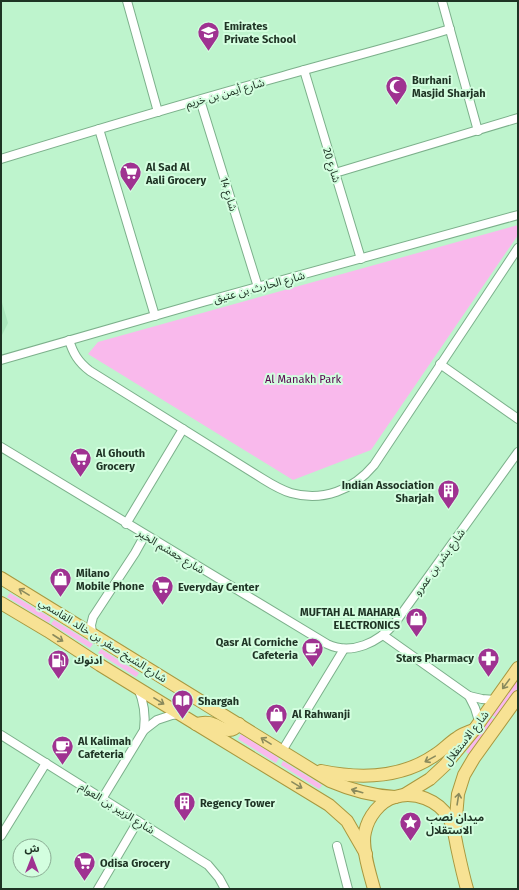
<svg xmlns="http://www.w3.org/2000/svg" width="519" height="890" font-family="'Fira Sans','Noto Sans Arabic',sans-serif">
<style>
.built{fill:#abe7bd}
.green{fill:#f9b9ec}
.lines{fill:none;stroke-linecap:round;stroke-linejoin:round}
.minor-casing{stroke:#7cb08b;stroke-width:10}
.primary-casing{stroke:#a8983f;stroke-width:14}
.minor{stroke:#fff;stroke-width:8}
.primary{stroke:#f7e294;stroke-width:12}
.oneway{stroke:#8a8a5c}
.labels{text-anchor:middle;stroke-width:4;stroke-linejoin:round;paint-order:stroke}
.poi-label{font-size:11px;font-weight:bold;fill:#1e3324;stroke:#d3fedf;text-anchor:start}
.street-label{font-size:11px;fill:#1e3324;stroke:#d3fedf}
.park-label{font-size:11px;fill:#55024c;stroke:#d3fedf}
</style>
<rect width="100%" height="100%" fill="#bef4cd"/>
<!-- built -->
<polygon class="built" points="1,299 8,323 1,337"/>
<!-- green -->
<g class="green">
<polygon points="518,225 518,235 371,450 293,480 88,354 98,342"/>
<polygon points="10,593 51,618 49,623 7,597"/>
<polygon points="54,620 93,644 90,648 51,624"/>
<polygon points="101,649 139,673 136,677 98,653"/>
<polygon points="516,679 518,680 518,687 497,718 492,715"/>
<polygon points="490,717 495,720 470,755 466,752"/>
<polygon points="241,734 279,758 276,763 238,739"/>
<polygon points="283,761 322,785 319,789 281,765"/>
</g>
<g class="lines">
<defs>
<g id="minor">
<polyline points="127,1 158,112"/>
<polyline points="442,1 478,131"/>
<polyline points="304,70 361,259"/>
<polyline points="200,100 258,287"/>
<polyline points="99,129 155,316"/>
<path d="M1,159C95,130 189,102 283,76C339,60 395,46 450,29"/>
<polyline points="335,173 518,118"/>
<path d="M69,340C73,353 78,362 90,371L263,479C271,484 281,490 291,493C323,502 353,490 374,465L518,248"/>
<polyline points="1,360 203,302 518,215"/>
<polyline points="440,364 518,419"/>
<path d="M1,447L327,644C352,656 379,642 395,623L518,452"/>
<polyline points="126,524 183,429"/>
<polyline points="92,633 91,625 93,617 135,553 145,535"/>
<polyline points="383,635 469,696 482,699 495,700"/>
<path d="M138,688C144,702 146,715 144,730"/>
<polyline points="469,696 475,708 479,721"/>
<polyline points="1,735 208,865 219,878 225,889"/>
<polyline points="282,751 344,649"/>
<polyline points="102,799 144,730 157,720 172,715 179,714"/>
<polyline points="1,836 46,763"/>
<polyline points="337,846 348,889"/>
<polyline points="98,889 138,821"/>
</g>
<g id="primary">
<path d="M1,578L330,781C351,790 372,796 395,797"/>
<polyline points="1,603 48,631 100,665 196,724 329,805 347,821 366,854"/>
<path d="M196,724C200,723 204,722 209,723C220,725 229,737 239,724"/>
<path d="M321,771C360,779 402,778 435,755C443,750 449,743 457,738C462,734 468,732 474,730"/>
<polyline points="404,795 430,779 445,765 474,730 518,668"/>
<polyline points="455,829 458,794 464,775 474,758 518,697"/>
<path d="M374,889C370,874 361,847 365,832C368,817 380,801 395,797C415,791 438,800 449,818C454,827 455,837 457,847C460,861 463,875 467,889"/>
</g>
</defs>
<!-- minor casing -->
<use href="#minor" class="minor-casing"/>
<!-- primary casing -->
<use href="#primary" class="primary-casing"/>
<!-- minor -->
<use href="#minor" class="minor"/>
<!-- primary -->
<use href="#primary" class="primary"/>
</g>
<!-- one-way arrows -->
<defs><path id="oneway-shaft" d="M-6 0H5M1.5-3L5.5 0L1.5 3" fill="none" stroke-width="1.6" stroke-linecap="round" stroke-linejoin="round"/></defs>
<g class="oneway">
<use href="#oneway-shaft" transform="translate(24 592) rotate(-149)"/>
<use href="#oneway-shaft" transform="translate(58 638) rotate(33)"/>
<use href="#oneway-shaft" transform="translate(506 684) rotate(126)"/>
<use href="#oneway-shaft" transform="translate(159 701) rotate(32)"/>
<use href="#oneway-shaft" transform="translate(266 741) rotate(-148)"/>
<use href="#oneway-shaft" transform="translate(430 759) rotate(151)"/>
<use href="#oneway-shaft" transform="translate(297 785) rotate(31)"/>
<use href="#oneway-shaft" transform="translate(357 791) rotate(-164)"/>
<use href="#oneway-shaft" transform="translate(458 799) rotate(-81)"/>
</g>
<!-- icons -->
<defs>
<symbol id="school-pin" viewBox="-11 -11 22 30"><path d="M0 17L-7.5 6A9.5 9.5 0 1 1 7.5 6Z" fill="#9f3291" stroke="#d3fedf"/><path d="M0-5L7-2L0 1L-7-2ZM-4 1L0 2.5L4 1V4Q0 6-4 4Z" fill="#fff"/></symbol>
<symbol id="mosque-pin" viewBox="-11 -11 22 30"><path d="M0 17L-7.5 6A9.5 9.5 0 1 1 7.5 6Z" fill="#9f3291" stroke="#d3fedf"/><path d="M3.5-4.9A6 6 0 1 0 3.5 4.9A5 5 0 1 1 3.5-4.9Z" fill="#fff"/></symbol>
<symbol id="supermarket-pin" viewBox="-11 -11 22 30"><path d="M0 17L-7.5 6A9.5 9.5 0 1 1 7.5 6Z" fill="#9f3291" stroke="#d3fedf"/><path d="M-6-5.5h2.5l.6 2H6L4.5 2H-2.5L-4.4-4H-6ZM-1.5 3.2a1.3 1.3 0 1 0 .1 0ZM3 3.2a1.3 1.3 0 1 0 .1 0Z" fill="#fff"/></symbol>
<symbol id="building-pin" viewBox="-11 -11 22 30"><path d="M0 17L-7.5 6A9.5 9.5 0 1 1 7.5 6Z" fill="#9f3291" stroke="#d3fedf"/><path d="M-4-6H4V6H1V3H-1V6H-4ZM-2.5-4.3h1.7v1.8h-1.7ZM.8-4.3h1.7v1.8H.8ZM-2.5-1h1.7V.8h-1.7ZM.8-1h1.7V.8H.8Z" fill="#fff"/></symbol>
<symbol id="shop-pin" viewBox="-11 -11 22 30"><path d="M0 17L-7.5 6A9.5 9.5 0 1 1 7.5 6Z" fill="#9f3291" stroke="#d3fedf"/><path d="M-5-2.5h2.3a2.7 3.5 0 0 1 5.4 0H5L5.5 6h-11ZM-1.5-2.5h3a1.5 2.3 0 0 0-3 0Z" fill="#fff"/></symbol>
<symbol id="cafe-pin" viewBox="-11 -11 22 30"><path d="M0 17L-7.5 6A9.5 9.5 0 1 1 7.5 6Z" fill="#9f3291" stroke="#d3fedf"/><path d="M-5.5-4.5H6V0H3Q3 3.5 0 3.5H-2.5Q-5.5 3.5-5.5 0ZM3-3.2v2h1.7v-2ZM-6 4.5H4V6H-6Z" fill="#fff"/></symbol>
<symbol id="pharmacy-pin" viewBox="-11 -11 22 30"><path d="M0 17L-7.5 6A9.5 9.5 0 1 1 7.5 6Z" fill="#9f3291" stroke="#d3fedf"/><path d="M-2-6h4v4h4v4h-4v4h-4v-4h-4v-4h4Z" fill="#fff"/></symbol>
<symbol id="fuel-pin" viewBox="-11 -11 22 30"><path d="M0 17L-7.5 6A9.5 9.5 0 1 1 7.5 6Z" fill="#9f3291" stroke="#d3fedf"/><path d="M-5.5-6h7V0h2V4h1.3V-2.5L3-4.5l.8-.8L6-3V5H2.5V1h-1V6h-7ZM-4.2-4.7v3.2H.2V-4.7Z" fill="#fff"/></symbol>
<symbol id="library-pin" viewBox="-11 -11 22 30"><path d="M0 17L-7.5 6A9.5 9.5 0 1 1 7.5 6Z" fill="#9f3291" stroke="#d3fedf"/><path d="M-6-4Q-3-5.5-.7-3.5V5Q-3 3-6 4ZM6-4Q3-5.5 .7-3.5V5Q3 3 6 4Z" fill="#fff"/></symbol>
<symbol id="sight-pin" viewBox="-11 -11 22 30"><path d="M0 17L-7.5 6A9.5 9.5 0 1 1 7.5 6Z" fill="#9f3291" stroke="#d3fedf"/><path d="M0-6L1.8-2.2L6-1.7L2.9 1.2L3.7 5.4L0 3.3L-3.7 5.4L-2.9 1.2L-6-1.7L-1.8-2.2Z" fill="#fff"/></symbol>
</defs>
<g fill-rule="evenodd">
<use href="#school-pin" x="196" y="20" width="25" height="34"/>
<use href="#mosque-pin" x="384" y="74" width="25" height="34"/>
<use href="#supermarket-pin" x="118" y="160" width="25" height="34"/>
<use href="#supermarket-pin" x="68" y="446" width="25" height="34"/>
<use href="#building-pin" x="436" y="478" width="25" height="34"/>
<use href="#shop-pin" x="48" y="566" width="25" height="34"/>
<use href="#supermarket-pin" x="150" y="574" width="25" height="34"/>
<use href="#shop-pin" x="404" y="606" width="25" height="34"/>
<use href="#cafe-pin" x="300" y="636" width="25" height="34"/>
<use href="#pharmacy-pin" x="476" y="646" width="25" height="34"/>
<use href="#fuel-pin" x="46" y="648" width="25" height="34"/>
<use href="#library-pin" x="170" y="688" width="25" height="34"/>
<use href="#shop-pin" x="264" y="702" width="25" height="34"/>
<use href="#cafe-pin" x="50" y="734" width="25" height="34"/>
<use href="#building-pin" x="172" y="790" width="25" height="34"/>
<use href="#sight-pin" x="398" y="810" width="25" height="34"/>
<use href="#supermarket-pin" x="72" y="850" width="25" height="34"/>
</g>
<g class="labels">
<!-- poi labels -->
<g class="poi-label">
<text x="224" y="30">Emirates<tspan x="224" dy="13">Private School</tspan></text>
<text x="412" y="84">Burhani<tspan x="412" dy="13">Masjid Sharjah</tspan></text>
<text x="146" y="171">Al Sad Al<tspan x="146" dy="13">Aali Grocery</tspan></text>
<text x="96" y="457">Al Ghouth<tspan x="96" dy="13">Grocery</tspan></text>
<text x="434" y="489" text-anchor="end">Indian Association<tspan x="434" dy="13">Sharjah</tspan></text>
<text x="76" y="577">Milano<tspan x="76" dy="13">Mobile Phone</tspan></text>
<text x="178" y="591">Everyday Center</text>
<text x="400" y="616" text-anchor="end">MUFTAH AL MAHARA<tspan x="400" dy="13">ELECTRONICS</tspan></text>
<text x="298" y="646" text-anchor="end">Qasr Al Corniche<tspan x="298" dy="13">Cafeteria</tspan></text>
<text x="474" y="662" text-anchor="end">Stars Pharmacy</text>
<text x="74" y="664">ادنوك</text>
<text x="198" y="705">Shargah</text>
<text x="292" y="718">Al Rahwanji</text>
<text x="78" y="745">Al Kalimah<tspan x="78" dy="13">Cafeteria</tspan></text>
<text x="200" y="807">Regency Tower</text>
<text x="426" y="821">ميدان نصب<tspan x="426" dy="13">الاستقلال</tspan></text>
<text x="100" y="867">Odisa Grocery</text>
</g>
<!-- street labels -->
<g class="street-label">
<text transform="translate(225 93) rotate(-16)" y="4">شارع أيمن بن خريم</text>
<text transform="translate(332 165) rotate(73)" y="4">شارع 20</text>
<text transform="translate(229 194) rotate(73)" y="4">شارع 14</text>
<text transform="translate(259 287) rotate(-15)" y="4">شارع الحارث بن عتيق</text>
<text transform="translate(171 551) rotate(31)" y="4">شارع جعشم الخير</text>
<text transform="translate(439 562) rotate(-54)" y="4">شارع بشر بن عمرو</text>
<text transform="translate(103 640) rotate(32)" y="4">شارع الشيخ صقر بن خالد القاسمي</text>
<text transform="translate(466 738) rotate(-52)" y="4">شارع الاستقلال</text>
<text transform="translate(117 808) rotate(32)" y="4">شارع الزبير بن العوام</text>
</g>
<!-- park labels -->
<g class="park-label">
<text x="303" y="383">Al Manakh Park</text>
</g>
</g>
<!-- border -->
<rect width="519" height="890" fill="none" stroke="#1e3324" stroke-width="4"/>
<!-- north arrow -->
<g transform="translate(32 858)"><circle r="19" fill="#d3fedf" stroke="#8bad94"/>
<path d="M0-3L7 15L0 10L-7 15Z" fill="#9f3291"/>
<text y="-6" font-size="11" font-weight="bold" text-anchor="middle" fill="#1e3324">ش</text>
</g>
</svg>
